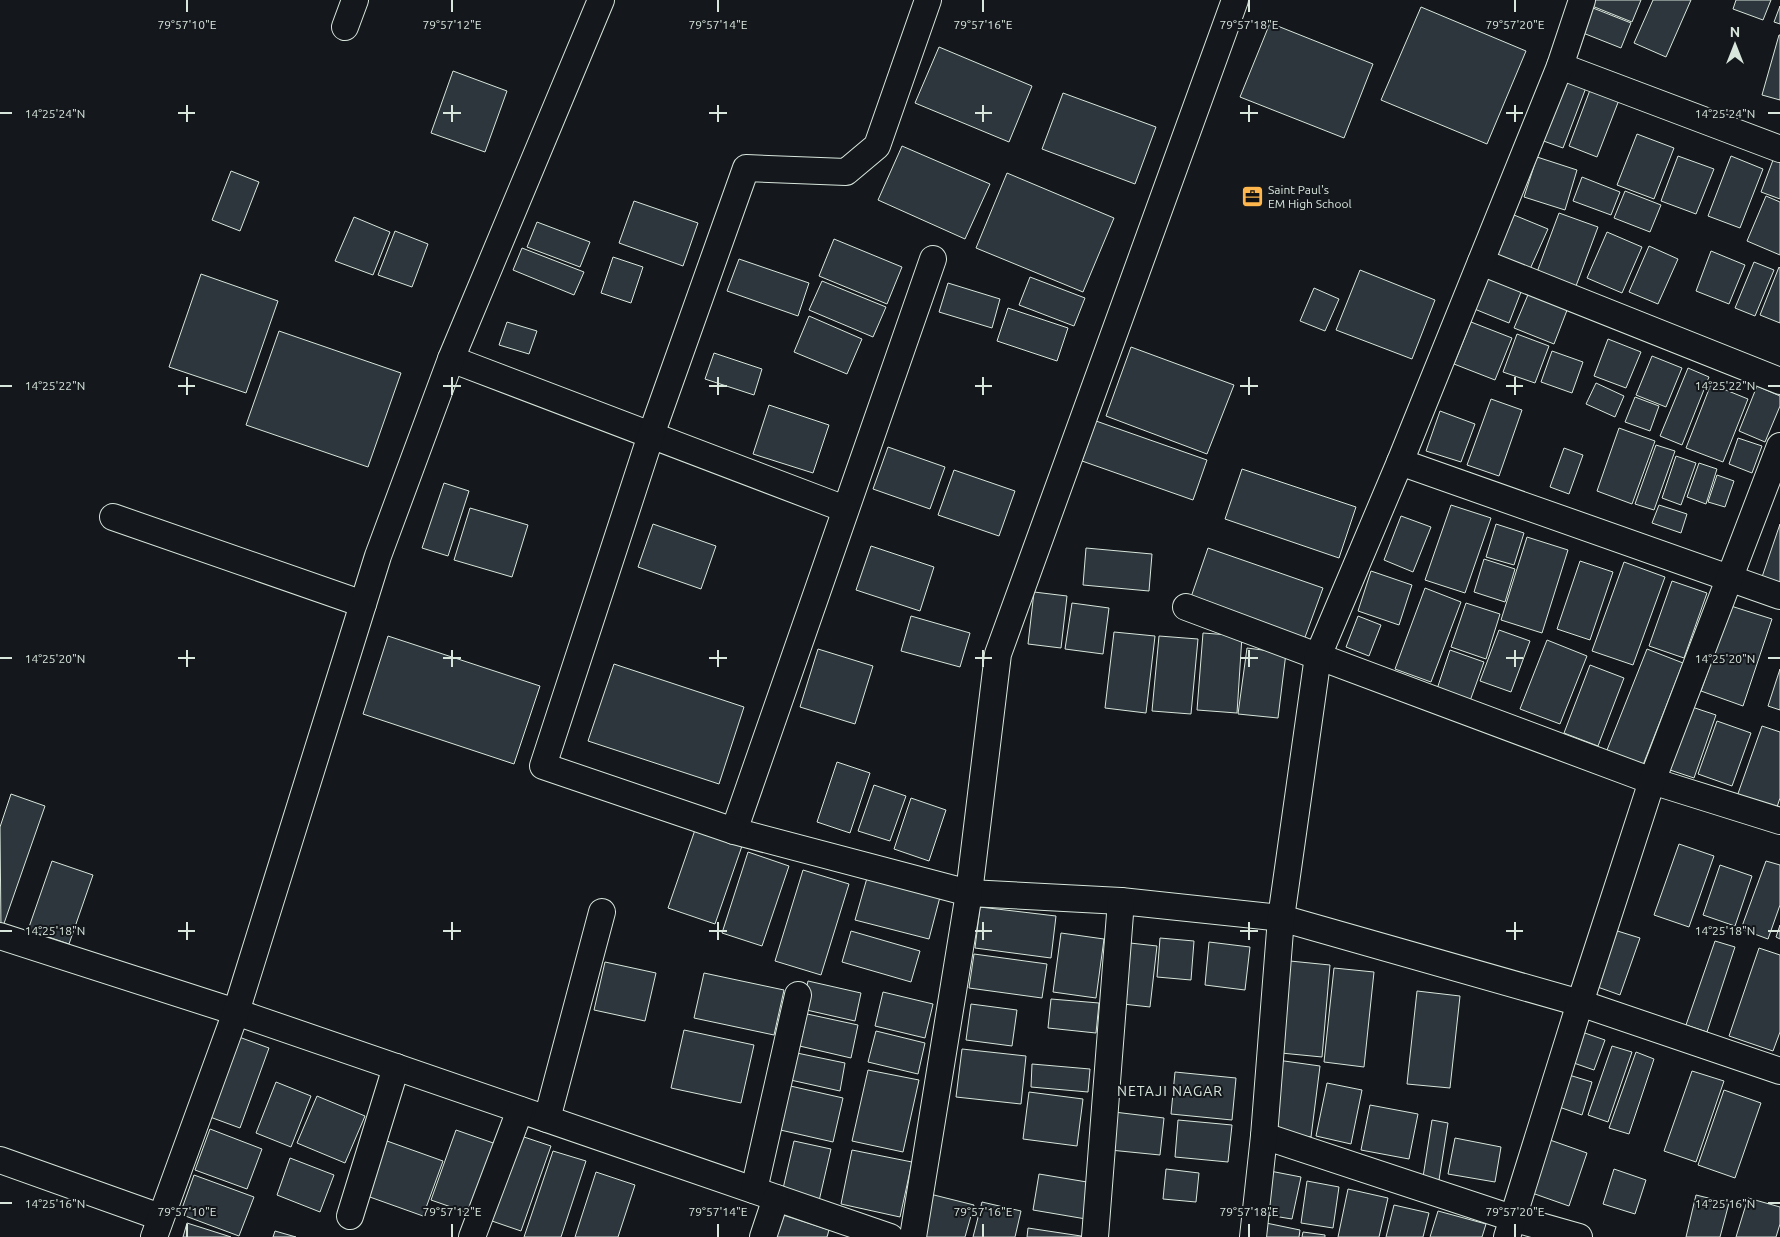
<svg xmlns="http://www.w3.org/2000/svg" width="1780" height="1237" font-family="Ubuntu,sans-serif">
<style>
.building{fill:#2c363c;stroke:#d8e6dc}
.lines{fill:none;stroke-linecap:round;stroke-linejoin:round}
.minor-casing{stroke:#d8e6dc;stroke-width:28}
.minor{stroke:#14181c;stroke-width:26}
.ticks{fill:none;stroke:#d8e6dc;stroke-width:2}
.labels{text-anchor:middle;stroke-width:4;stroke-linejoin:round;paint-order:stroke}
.poi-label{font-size:12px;fill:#d8e6dc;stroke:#14181c;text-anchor:start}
.neighbourhood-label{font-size:14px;letter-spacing:1px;fill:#d8e6dc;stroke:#14181c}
.ticks-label{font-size:12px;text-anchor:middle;fill:#d8e6dc;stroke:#14181c;stroke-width:4;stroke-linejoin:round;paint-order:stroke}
</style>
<rect width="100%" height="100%" fill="#14181c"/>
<!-- building -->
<g class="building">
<polygon points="1595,0 1641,0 1632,22 1592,6"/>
<polygon points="1653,0 1691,0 1666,57 1634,43"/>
<polygon points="1736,0 1771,0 1763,20 1733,9"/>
<polygon points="1780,6 1780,24 1774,22"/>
<polygon points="1421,7 1526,51 1487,144 1381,100"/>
<polygon points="1593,8 1631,23 1621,48 1583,33"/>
<polygon points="1270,23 1373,64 1344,138 1240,97"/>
<polygon points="1779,35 1780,35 1780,100 1762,95"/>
<polygon points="939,47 1032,86 1009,142 915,103"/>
<polygon points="453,71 507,91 485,152 431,133"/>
<polygon points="1563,76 1587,85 1563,148 1538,139"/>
<polygon points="1590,90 1619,100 1597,157 1569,146"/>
<polygon points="1063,93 1156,127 1135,184 1042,149"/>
<polygon points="1637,134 1674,148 1654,199 1617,185"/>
<polygon points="902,146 990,184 965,239 878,200"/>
<polygon points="1678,156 1714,169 1696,214 1661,201"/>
<polygon points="1731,156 1763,169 1740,228 1708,216"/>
<polygon points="1537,157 1577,170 1565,210 1524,197"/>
<polygon points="1773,160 1780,162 1780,199 1761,192"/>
<polygon points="231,171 259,182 240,231 212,220"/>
<polygon points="1007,173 1114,218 1083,292 976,248"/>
<polygon points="1582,177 1620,192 1611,215 1573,201"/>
<polygon points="1625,191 1661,205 1650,232 1614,218"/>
<polygon points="1766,196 1780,202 1780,255 1747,241"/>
<polygon points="634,201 698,223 683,266 619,243"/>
<polygon points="1559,213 1598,227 1576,286 1537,272"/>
<polygon points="1514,215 1548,229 1526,278 1493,264"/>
<polygon points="354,217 390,232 373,275 335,261"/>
<polygon points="537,222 590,242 580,267 527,247"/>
<polygon points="395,231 428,244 412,287 378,275"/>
<polygon points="1607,232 1642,247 1622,293 1587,278"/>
<polygon points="834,239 902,267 887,304 819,276"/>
<polygon points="1649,246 1678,259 1658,304 1629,292"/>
<polygon points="522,248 584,272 574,295 513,270"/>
<polygon points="1711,251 1745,265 1729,304 1696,291"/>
<polygon points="613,257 643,267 631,303 601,293"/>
<polygon points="739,259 809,283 798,316 727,291"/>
<polygon points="1754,262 1774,270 1755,316 1735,308"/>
<polygon points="1779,267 1780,268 1780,323 1760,315"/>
<polygon points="1360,270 1435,300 1412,359 1336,330"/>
<polygon points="201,274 278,301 246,393 169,367"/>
<polygon points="1030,277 1085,298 1074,326 1019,305"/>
<polygon points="1485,277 1521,292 1509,323 1472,308"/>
<polygon points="822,281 886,307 873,337 809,310"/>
<polygon points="948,283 1000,299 992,328 939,312"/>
<polygon points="1314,288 1339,299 1325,331 1300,321"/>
<polygon points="1530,290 1569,305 1554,344 1514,328"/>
<polygon points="1008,308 1068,328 1057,361 997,341"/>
<polygon points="809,316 862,339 847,374 794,352"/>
<polygon points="507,322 537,331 529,354 499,345"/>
<polygon points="1471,322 1512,338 1495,380 1454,364"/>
<polygon points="279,331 401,373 368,467 246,425"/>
<polygon points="1517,334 1549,346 1535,383 1503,372"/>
<polygon points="1608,339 1641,352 1626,388 1594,376"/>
<polygon points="1131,347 1234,385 1207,454 1106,416"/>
<polygon points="1552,351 1583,362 1572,393 1541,382"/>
<polygon points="714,353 762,369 754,395 705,379"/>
<polygon points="1652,356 1682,368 1666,407 1636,395"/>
<polygon points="1688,368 1709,377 1682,445 1660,436"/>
<polygon points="1596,383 1624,396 1615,417 1586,404"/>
<polygon points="1711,384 1748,399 1723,462 1686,448"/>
<polygon points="1757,386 1780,396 1780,406 1765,442 1739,431"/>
<polygon points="1635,397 1659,406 1650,431 1625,422"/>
<polygon points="1491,399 1522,410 1499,476 1467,465"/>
<polygon points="769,405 829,425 813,473 753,454"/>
<polygon points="1440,411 1475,424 1461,462 1426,451"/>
<polygon points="1096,421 1207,460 1193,500 1082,461"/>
<polygon points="1619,428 1655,441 1632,504 1597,491"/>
<polygon points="1738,438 1762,446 1752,473 1729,464"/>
<polygon points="1656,445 1675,451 1654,510 1635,504"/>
<polygon points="888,447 945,467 930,509 873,489"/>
<polygon points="1564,448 1583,455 1569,494 1550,487"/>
<polygon points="1676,456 1696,463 1681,505 1662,498"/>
<polygon points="1699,463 1717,469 1706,504 1687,497"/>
<polygon points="1242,469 1356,507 1339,558 1225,519"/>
<polygon points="954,470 1015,491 999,536 938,515"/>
<polygon points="1717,475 1734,481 1725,507 1708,502"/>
<polygon points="444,483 469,491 448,556 422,548"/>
<polygon points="1451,505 1491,518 1465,593 1425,580"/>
<polygon points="1659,505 1687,514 1681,533 1652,523"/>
<polygon points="470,508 528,525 512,577 454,560"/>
<polygon points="1401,516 1431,527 1413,572 1384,560"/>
<polygon points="653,524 716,546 701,589 638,567"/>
<polygon points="1496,524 1524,533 1514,565 1486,557"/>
<polygon points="1780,524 1780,583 1762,577"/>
<polygon points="1527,537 1568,550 1542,633 1501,620"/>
<polygon points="871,546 934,567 920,611 856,590"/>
<polygon points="1086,548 1152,554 1149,591 1083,585"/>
<polygon points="1208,548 1323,588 1304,640 1190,600"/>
<polygon points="1484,559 1515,569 1505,602 1474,592"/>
<polygon points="1580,561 1613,572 1590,640 1557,629"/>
<polygon points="1624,562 1665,577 1633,665 1592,651"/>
<polygon points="1371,571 1412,585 1399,625 1358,611"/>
<polygon points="1672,581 1707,593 1684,658 1649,646"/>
<polygon points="1425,588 1461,602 1431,682 1395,669"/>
<polygon points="1034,592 1067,596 1061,648 1028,644"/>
<polygon points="1072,603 1109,608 1103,654 1065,649"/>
<polygon points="1466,603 1500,614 1486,659 1451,647"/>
<polygon points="1731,606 1772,619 1743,706 1701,691"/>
<polygon points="911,616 970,633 960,667 901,651"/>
<polygon points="1358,616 1381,625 1369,656 1346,647"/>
<polygon points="1499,630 1530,641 1511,692 1480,681"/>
<polygon points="1114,632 1155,636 1146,713 1105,708"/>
<polygon points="1203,633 1242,636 1237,713 1197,710"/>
<polygon points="388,636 540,686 514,764 363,714"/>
<polygon points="1159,636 1198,639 1191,714 1152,711"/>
<polygon points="1547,640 1587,656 1560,724 1520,709"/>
<polygon points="1247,648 1286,653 1278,718 1238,714"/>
<polygon points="818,649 873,666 855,724 800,707"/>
<polygon points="1647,649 1683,663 1643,765 1607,750"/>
<polygon points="1450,650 1484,662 1470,701 1437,689"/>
<polygon points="614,664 744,707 719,784 588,741"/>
<polygon points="1590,665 1624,678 1598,746 1564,733"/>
<polygon points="1780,669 1780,710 1768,706"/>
<polygon points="1692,707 1716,715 1694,778 1670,770"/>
<polygon points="1717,721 1751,733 1732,786 1698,774"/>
<polygon points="1762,726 1780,732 1780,798 1774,816 1735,802"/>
<polygon points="837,762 870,773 850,833 817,822"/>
<polygon points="874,785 906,796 890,841 858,831"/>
<polygon points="11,794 45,806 1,932 0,827"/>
<polygon points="911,798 946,810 929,861 894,849"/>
<polygon points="696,827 743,843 715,924 668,908"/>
<polygon points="1679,844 1714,856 1689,927 1654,915"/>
<polygon points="748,852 789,866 762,946 722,933"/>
<polygon points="52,861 93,875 69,944 28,930"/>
<polygon points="1766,861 1780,865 1780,905 1768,939 1741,929"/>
<polygon points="1720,865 1752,876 1735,926 1703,915"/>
<polygon points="803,870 849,884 821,975 775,961"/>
<polygon points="867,878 940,897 929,939 855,920"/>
<polygon points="980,907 1056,916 1051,958 975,948"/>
<polygon points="1780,925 1780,939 1776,937"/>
<polygon points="1611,929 1640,938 1620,995 1592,985"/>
<polygon points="851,931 920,951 911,982 842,962"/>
<polygon points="1061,933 1104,939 1096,998 1053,992"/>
<polygon points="1160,938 1194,941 1191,980 1157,977"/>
<polygon points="1715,941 1735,947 1707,1032 1686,1025"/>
<polygon points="1121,942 1157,946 1150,1007 1114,1003"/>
<polygon points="1209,942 1250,947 1245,990 1205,985"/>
<polygon points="1759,948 1780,955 1780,1032 1773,1051 1729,1036"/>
<polygon points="974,954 1047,964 1042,998 969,988"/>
<polygon points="1290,961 1330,965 1322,1057 1281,1053"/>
<polygon points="605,962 656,973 645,1021 594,1010"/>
<polygon points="1334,968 1374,972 1364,1067 1324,1062"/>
<polygon points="704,973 784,990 774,1035 694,1018"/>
<polygon points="808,981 861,993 855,1021 802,1009"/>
<polygon points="1417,991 1460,996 1450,1088 1407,1084"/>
<polygon points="883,992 933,1004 925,1038 875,1026"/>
<polygon points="1051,999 1099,1003 1096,1033 1048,1028"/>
<polygon points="971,1004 1017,1010 1012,1046 966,1040"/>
<polygon points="798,1012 858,1025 851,1058 791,1044"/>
<polygon points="684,1030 754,1045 741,1103 671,1088"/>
<polygon points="876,1031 925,1043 918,1074 868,1062"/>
<polygon points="1579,1031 1605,1040 1594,1070 1568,1061"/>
<polygon points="239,1037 269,1048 240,1128 210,1117"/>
<polygon points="1612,1046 1632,1052 1608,1122 1588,1115"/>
<polygon points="962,1049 1026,1056 1021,1104 956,1097"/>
<polygon points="792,1052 845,1063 840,1091 786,1079"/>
<polygon points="1636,1052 1654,1059 1629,1134 1609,1128"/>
<polygon points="1277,1060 1320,1066 1311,1137 1268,1131"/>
<polygon points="1032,1064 1090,1069 1088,1092 1031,1087"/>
<polygon points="868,1070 919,1080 903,1152 852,1141"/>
<polygon points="1692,1071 1724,1081 1696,1162 1664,1151"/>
<polygon points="1175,1072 1236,1078 1232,1120 1171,1114"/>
<polygon points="1569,1075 1592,1082 1582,1115 1559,1107"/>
<polygon points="276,1082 311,1096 291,1147 256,1133"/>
<polygon points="1327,1083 1362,1090 1351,1144 1316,1136"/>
<polygon points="786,1085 843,1098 833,1142 776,1129"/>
<polygon points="1724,1090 1761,1103 1735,1178 1698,1165"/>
<polygon points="1029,1092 1083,1099 1077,1146 1023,1139"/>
<polygon points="317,1096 365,1116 345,1163 297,1143"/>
<polygon points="1370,1105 1418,1114 1409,1159 1361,1150"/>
<polygon points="1114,1112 1164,1118 1160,1155 1110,1150"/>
<polygon points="1178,1120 1232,1125 1228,1162 1175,1157"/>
<polygon points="1432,1120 1448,1123 1439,1180 1423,1177"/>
<polygon points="210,1129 262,1149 247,1189 195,1170"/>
<polygon points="456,1130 499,1145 474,1215 431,1200"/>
<polygon points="518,1135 551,1146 521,1231 489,1220"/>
<polygon points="1455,1138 1501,1147 1495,1182 1448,1174"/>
<polygon points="1550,1140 1587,1153 1569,1206 1532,1193"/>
<polygon points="387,1141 443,1161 423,1216 367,1196"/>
<polygon points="794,1141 831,1149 819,1201 782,1193"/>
<polygon points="852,1150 912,1162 900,1217 841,1204"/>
<polygon points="553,1151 586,1161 561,1237 524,1237"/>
<polygon points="290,1158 334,1175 320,1212 277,1195"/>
<polygon points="1166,1169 1199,1173 1196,1202 1163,1199"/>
<polygon points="1614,1169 1646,1180 1635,1214 1603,1204"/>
<polygon points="1270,1171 1301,1177 1292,1219 1261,1214"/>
<polygon points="596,1172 635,1185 618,1237 575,1237"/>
<polygon points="1039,1174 1093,1183 1086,1219 1033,1210"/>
<polygon points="194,1175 254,1197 239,1236 180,1214"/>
<polygon points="1307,1181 1339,1187 1333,1228 1301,1223"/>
<polygon points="1348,1189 1388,1198 1379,1237 1338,1237"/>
<polygon points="930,1194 974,1205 965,1237 927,1237 919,1235"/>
<polygon points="1696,1195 1729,1203 1720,1237 1686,1237"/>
<polygon points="1748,1198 1780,1207 1780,1224 1776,1237 1736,1237"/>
<polygon points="982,1202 1021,1211 1015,1237 973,1237"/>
<polygon points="1394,1205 1429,1213 1423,1237 1386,1237"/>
<polygon points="1438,1211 1486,1224 1482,1237 1430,1237"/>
<polygon points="777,1213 829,1230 827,1237 769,1237"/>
<polygon points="187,1223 231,1237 183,1237"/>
<polygon points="1266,1223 1300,1230 1299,1237 1263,1237"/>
<polygon points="1028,1228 1081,1236 1081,1237 1027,1237"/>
<polygon points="275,1231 296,1237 273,1237"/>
<polygon points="1303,1232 1325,1235 1325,1237 1302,1237"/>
</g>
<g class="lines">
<defs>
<g id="minor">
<polyline points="345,27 355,0"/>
<polyline points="1560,66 1780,149"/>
<polyline points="933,259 734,831 969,893 1121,901 1281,918 1580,1003 1780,1071"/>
<polyline points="1481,262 1780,381"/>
<polyline points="451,359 845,509"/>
<polyline points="1400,462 1780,596"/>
<polyline points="113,517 363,604"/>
<polyline points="1186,607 1652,781 1780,821"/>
<polyline points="734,831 543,766 651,435 746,168 846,172 877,146 928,0"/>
<polyline points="0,936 236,1012 890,1237"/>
<polyline points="547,1119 602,912"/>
<polyline points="1264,1136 1512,1218 1579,1237"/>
<polyline points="0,1160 160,1217"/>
<polyline points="754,1190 798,995"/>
<polyline points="350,1216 396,1067"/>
<polyline points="154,1237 236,1012 378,556 451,359 601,0"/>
<polyline points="472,1237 520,1110"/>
<polyline points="763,1237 776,1198"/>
<polyline points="913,1237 969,893 998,654 1235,0"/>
<polyline points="1095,1237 1121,901"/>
<polyline points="1253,1237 1264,1136 1281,918 1318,656 1400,462 1560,66 1582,0"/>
<polyline points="1507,1237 1580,1003 1652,781 1780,446"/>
</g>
</defs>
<!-- minor casing -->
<use href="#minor" class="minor-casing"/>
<!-- minor -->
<use href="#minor" class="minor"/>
</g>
<!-- ticks -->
<path class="ticks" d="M187,0V12M452,0V12M718,0V12M983,0V12M1249,0V12M1515,0V12M187,105V122M452,105V122M718,105V122M983,105V122M1249,105V122M1515,105V122M0,113H12M178,113H195M443,113H461M709,113H727M975,113H992M1240,113H1258M1506,113H1523M1768,113H1780M187,377V395M452,377V395M718,377V395M983,377V395M1249,377V395M1515,377V395M0,386H12M178,386H195M443,386H461M709,386H727M975,386H992M1240,386H1258M1506,386H1523M1768,386H1780M187,650V667M452,650V667M718,650V667M983,650V667M1249,650V667M1515,650V667M0,658H12M178,658H195M443,658H461M709,658H727M975,658H992M1240,658H1258M1506,658H1523M1768,658H1780M187,922V940M452,922V940M718,922V940M983,922V940M1249,922V940M1515,922V940M0,931H12M178,931H195M443,931H461M709,931H727M975,931H992M1240,931H1258M1506,931H1523M1768,931H1780M0,1203H12M1768,1203H1780M187,1224V1237M452,1224V1237M718,1224V1237M983,1224V1237M1249,1224V1237M1515,1224V1237"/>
<!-- icons -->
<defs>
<symbol id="office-square" viewBox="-11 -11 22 22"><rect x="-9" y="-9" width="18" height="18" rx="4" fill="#ffb74d" stroke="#14181c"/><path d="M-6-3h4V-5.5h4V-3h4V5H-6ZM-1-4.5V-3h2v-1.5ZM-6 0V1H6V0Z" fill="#111"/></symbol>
</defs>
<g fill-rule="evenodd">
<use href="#office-square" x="1240" y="184" width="25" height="25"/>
</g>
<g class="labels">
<!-- poi labels -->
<g class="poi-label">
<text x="1268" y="194">Saint Paul's<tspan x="1268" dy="14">EM High School</tspan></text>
</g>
<!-- neighbourhood labels -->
<g class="neighbourhood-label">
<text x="1170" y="1096">NETAJI NAGAR</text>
</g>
</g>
<g class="ticks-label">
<text x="187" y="29">79°57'10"E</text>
<text x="452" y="29">79°57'12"E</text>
<text x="718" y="29">79°57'14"E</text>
<text x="983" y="29">79°57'16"E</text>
<text x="1249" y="29">79°57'18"E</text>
<text x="1515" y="29">79°57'20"E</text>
<text x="55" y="118">14°25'24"N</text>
<text x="1725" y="118">14°25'24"N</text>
<text x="55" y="390">14°25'22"N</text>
<text x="1725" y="390">14°25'22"N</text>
<text x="55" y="663">14°25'20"N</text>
<text x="1725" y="663">14°25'20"N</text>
<text x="55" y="935">14°25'18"N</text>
<text x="1725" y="935">14°25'18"N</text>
<text x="55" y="1208">14°25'16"N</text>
<text x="1725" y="1208">14°25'16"N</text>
<text x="187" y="1216">79°57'10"E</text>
<text x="452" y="1216">79°57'12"E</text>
<text x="718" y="1216">79°57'14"E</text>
<text x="983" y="1216">79°57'16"E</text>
<text x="1249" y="1216">79°57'18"E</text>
<text x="1515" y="1216">79°57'20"E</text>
</g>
<!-- north arrow -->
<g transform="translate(1735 45)" stroke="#14181c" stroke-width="4" paint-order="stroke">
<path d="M0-4L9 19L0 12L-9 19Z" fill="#d8e6dc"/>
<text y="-8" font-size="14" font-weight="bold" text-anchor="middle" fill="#d8e6dc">N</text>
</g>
</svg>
